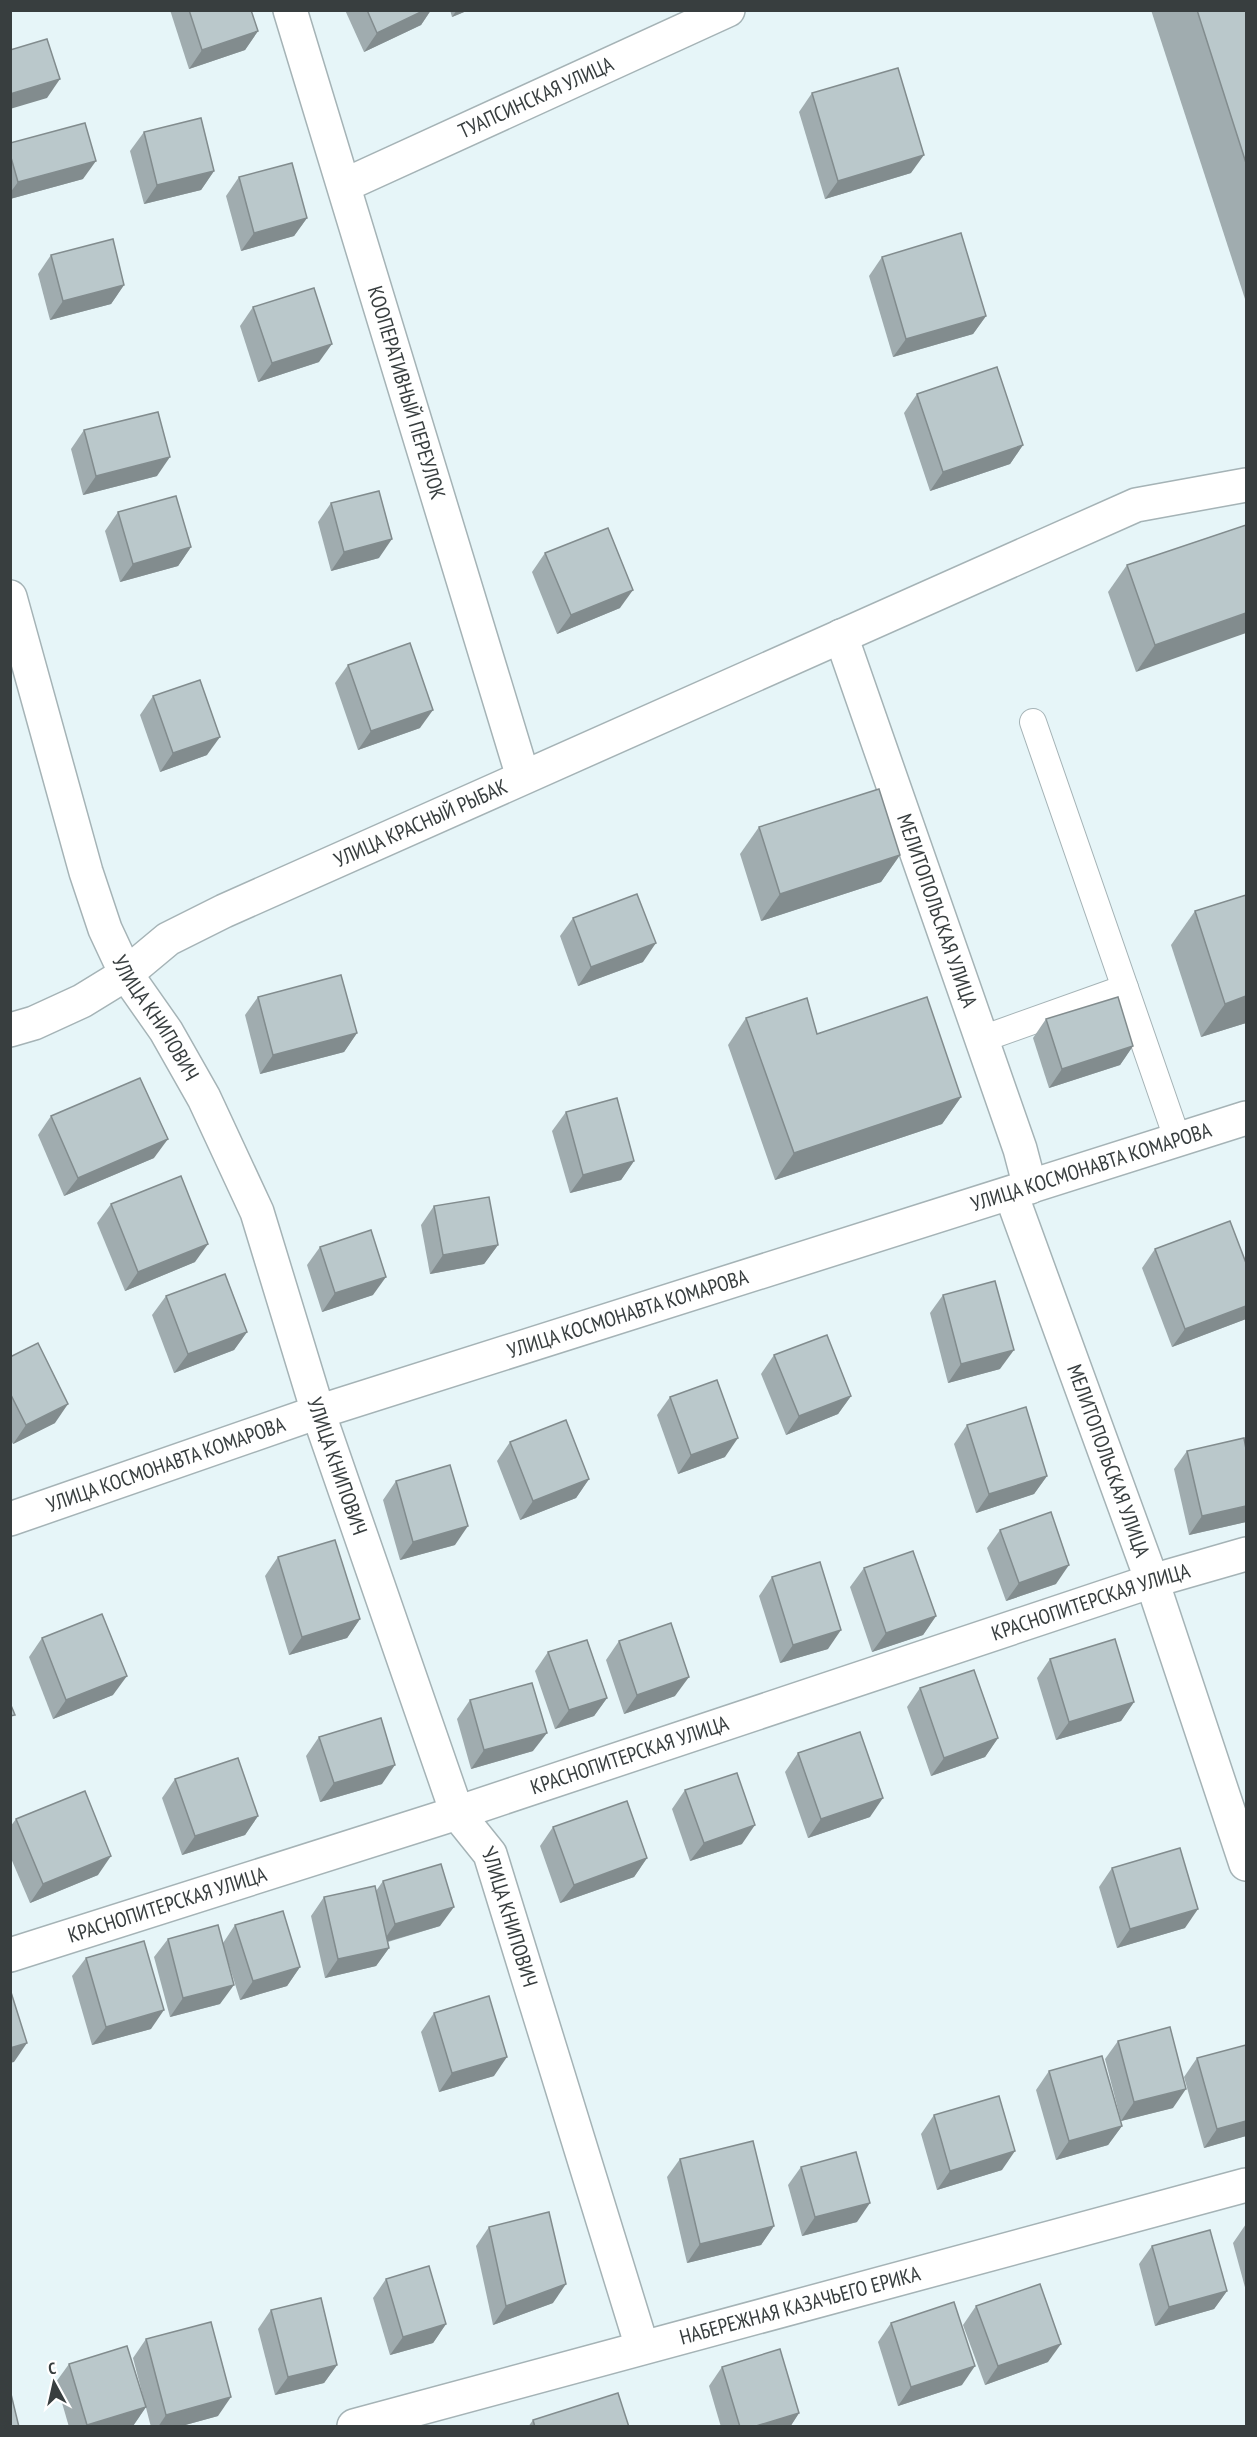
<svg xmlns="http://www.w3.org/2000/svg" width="1257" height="2437" font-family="'PT Sans Narrow',sans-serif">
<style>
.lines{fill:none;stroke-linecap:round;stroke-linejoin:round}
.service-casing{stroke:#a5b3b6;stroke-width:28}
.minor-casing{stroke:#a5b3b6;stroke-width:36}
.secondary-casing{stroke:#a5b3b6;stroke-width:36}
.service{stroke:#fff;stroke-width:26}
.minor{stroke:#fff;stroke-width:33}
.secondary{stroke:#fff;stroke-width:33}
.wall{fill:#a0acaf}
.shaded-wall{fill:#828c8e}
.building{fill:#bac8cb;stroke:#828c8e;stroke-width:1.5}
.labels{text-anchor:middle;stroke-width:4.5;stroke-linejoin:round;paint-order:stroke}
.street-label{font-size:21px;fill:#383e3f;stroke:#fff}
</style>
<rect width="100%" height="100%" fill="#e6f5f8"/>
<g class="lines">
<defs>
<g id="service">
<polyline points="1033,722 1178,1141"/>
<polyline points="982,1039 1125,988"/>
</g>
<g id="minor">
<path id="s1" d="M290,10L523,777"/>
<path id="s2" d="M345,185L728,10"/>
<path id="s3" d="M10,597L86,872L105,929L126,974L166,1031L204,1098L257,1212L318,1412L457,1813L490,1854L642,2347"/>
<path id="s4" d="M841,636L1020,1149L1030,1187"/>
<path id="s5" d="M10,1030L34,1023L82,1001L126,974L168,939L224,911L1136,505L1246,485"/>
<path id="s6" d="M1011,1194L1152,1581L1246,1864"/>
<path id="s7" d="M10,1955L457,1813L1152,1581L1246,1554"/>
</g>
<g id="secondary">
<path id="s8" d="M10,1519L318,1412L1246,1118"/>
<path id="s9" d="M354,2426L1246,2185"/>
</g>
</defs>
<!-- service casing -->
<use href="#service" class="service-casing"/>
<!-- minor casing -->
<use href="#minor" class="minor-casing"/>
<!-- secondary casing -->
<use href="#secondary" class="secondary-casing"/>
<!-- service -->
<use href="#service" class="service"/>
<!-- minor -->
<use href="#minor" class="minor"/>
<!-- secondary -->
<use href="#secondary" class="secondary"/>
</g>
<!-- wall -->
<g class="wall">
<polygon points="170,10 251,10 258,31 245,50 189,69"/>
<polygon points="345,10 431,10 421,25 364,52"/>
<polygon points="450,10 469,10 452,17"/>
<polygon points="1151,10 1246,10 1246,302"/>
<polygon points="812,93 911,173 825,199 799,112"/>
<polygon points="144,132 214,171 201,190 144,204 130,151"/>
<polygon points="10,143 83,179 10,199"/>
<polygon points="239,177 307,218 294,236 241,251 226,196"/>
<polygon points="51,255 124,285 111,304 50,320 38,274"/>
<polygon points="882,257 986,316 973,334 893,357 869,276"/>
<polygon points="253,307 319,362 258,382 240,326"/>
<polygon points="917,394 1023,445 1010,464 930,491 904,413"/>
<polygon points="84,430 157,476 83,495 71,449"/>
<polygon points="331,503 379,558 331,571 318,522"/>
<polygon points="118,512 191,547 178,566 120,582 105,531"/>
<polygon points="1246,525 1136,672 1108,592 1127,565"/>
<polygon points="545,553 620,608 557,634 532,572"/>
<polygon points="348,665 420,728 358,750 335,683"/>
<polygon points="153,696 207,755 160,772 140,715"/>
<polygon points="759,827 900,855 881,882 761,921 740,854"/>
<polygon points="1246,895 1246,1023 1201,1037 1171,945 1195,911"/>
<polygon points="573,918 643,962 578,986 560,936"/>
<polygon points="258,997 357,1033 344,1052 260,1074 245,1015"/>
<polygon points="746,1018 817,1034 961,1097 942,1124 775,1180 728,1045"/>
<polygon points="1046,1019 1133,1046 1120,1065 1049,1088 1033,1038"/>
<polygon points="566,1112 634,1161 621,1180 570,1193 552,1131"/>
<polygon points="51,1116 154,1158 64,1196 38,1135"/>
<polygon points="111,1204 195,1262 125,1291 97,1223"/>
<polygon points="434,1206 498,1245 484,1264 430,1274 421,1225"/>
<polygon points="320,1247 373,1295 322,1312 307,1265"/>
<polygon points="1155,1249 1246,1263 1246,1319 1172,1347 1142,1268"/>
<polygon points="943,1295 1000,1369 948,1383 930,1313"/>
<polygon points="166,1296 247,1332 234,1350 174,1373 152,1315"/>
<polygon points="774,1355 851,1396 838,1414 786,1435 761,1374"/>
<polygon points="10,1357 55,1423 13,1444 10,1439"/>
<polygon points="670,1397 725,1457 678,1474 657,1415"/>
<polygon points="967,1425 1047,1476 1034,1494 976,1513 954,1444"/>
<polygon points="510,1442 589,1479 576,1498 520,1520 497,1461"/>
<polygon points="1187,1451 1246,1522 1189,1535 1174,1469"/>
<polygon points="396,1481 455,1545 400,1560 383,1500"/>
<polygon points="1000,1530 1056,1584 1006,1601 987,1548"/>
<polygon points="278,1557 360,1619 347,1638 289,1655 265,1576"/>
<polygon points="864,1568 936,1616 923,1635 872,1652 850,1587"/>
<polygon points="772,1577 828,1649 780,1663 759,1596"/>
<polygon points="42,1638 113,1695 53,1719 29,1657"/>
<polygon points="619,1641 675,1696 624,1714 606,1660"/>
<polygon points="548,1652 607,1698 594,1716 555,1729 535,1671"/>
<polygon points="1050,1659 1134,1702 1121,1721 1056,1740 1037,1678"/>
<polygon points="920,1688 998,1738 985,1757 931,1776 907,1707"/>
<polygon points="470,1700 533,1751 471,1769 457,1719"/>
<polygon points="319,1737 382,1784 320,1802 306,1756"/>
<polygon points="798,1753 870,1817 808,1838 785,1772"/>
<polygon points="175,1779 258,1816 245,1835 182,1855 162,1798"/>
<polygon points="685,1790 742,1844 690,1861 672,1809"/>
<polygon points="16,1819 98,1875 30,1903 10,1856 10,1827"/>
<polygon points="553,1827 647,1858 634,1877 560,1903 540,1846"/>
<polygon points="1112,1868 1185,1928 1117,1948 1099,1887"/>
<polygon points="383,1881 440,1926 388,1942 389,1948 376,1966 325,1978 311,1916 324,1897 376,1891"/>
<polygon points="235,1925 300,1967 287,1986 240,2000 226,1955 220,2004 170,2017 154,1957 168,1939 223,1943"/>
<polygon points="86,1958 151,2029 92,2045 72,1976"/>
<polygon points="434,2013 494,2076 439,2092 421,2032"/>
<polygon points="1118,2041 1173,2108 1121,2121 1105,2059"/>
<polygon points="1197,2058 1246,2136 1204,2148 1184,2077"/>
<polygon points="1049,2071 1122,2126 1108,2145 1056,2160 1036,2090"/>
<polygon points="934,2115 1002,2170 937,2190 921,2134"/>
<polygon points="680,2159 774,2226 761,2245 687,2263 667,2177"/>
<polygon points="801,2167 857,2222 802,2236 788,2185"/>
<polygon points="1246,2224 1246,2291 1233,2243"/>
<polygon points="489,2227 553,2303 493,2325 476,2246"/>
<polygon points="1152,2246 1227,2291 1214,2309 1155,2326 1139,2264"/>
<polygon points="386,2279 446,2324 433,2343 390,2355 373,2298"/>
<polygon points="976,2306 1048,2362 985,2385 963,2325"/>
<polygon points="271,2310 337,2365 324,2383 275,2395 258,2329"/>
<polygon points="891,2323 962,2385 898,2406 878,2342"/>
<polygon points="146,2339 218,2416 178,2427 151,2427 133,2358"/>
<polygon points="69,2364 146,2407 133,2426 69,2427 56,2382"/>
<polygon points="722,2367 799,2413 790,2427 721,2427 709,2386"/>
<polygon points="533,2420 629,2427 528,2427"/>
</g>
<!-- shaded-wall -->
<g class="shaded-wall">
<polygon points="425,10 431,10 421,25 364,52 377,33"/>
<polygon points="457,10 469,10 452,17"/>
<polygon points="258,31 245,50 189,69 202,50"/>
<polygon points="60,79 47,98 10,109 10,94"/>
<polygon points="924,155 911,173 825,199 838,181"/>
<polygon points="96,161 83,179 10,199 10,193 18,182"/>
<polygon points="214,171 201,190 144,204 157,185"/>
<polygon points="307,218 294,236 241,251 254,233"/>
<polygon points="124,285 111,304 50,320 63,301"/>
<polygon points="986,316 973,334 893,357 906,339"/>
<polygon points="332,344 319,362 258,382 272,363"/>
<polygon points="1023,445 1010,464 930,491 943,472"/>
<polygon points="170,457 157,476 83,495 96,476"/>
<polygon points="392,539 379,558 331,571 344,552"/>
<polygon points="191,547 178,566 120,582 133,564"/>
<polygon points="633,590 620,608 557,634 571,615"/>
<polygon points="1246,613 1246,633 1136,672 1155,645"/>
<polygon points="433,710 420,728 358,750 371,731"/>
<polygon points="220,737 207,755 160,772 173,753"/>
<polygon points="900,855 881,882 761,921 780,894"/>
<polygon points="656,943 643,962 578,986 591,967"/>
<polygon points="1246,996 1246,1023 1201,1037 1225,1004"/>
<polygon points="357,1033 344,1052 260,1074 273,1055"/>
<polygon points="1133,1046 1120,1065 1049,1088 1062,1069"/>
<polygon points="961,1097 942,1124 775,1180 794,1153"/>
<polygon points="168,1139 154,1158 64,1196 78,1178"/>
<polygon points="634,1161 621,1180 570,1193 583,1175"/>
<polygon points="208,1244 195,1262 125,1291 138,1272"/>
<polygon points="498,1245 484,1264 430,1274 443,1255"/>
<polygon points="386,1277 373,1295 322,1312 335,1293"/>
<polygon points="1246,1306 1246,1319 1172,1347 1185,1329"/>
<polygon points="247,1332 234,1350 174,1373 188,1354"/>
<polygon points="1014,1350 1000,1369 948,1383 961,1364"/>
<polygon points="851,1396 838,1414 786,1435 799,1416"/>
<polygon points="68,1404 55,1423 13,1444 26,1425"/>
<polygon points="738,1438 725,1457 678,1474 691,1455"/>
<polygon points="1047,1476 1034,1494 976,1513 989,1494"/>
<polygon points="589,1479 576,1498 520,1520 533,1501"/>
<polygon points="1246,1506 1246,1522 1189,1535 1202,1516"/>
<polygon points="468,1526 455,1545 400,1560 413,1542"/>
<polygon points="1069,1565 1056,1584 1006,1601 1019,1583"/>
<polygon points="936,1616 923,1635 872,1652 886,1633"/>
<polygon points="360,1619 347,1638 289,1655 302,1637"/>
<polygon points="841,1630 828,1649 780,1663 793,1645"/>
<polygon points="127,1676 113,1695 53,1719 66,1700"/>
<polygon points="689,1677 675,1696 624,1714 637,1695"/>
<polygon points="607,1698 594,1716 555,1729 569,1710"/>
<polygon points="1134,1702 1121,1721 1056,1740 1069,1722"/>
<polygon points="547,1733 533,1751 471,1769 484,1750"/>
<polygon points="998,1738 985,1757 931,1776 944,1758"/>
<polygon points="395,1765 382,1784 320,1802 334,1783"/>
<polygon points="883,1798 870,1817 808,1838 821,1819"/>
<polygon points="258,1816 245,1835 182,1855 195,1836"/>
<polygon points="755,1825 742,1844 690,1861 704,1843"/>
<polygon points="111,1856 98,1875 30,1903 43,1884"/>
<polygon points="647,1858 634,1877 560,1903 574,1885"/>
<polygon points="454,1907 440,1926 382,1943 395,1924"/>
<polygon points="1198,1909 1185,1928 1117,1948 1130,1929"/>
<polygon points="389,1948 376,1966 325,1978 338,1959"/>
<polygon points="300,1967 287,1986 240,2000 253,1981"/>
<polygon points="234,1985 220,2004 170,2017 183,1998"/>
<polygon points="164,2010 151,2029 92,2045 106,2027"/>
<polygon points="27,2043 14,2062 10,2063 10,2048"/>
<polygon points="507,2057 494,2076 439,2092 452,2073"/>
<polygon points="1186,2089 1173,2108 1121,2121 1134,2102"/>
<polygon points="1246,2121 1246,2136 1204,2148 1217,2129"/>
<polygon points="1122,2126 1108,2145 1056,2160 1069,2141"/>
<polygon points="1015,2151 1002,2170 937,2190 950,2171"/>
<polygon points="870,2203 857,2222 802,2236 815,2217"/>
<polygon points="774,2226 761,2245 687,2263 700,2244"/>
<polygon points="566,2284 553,2303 493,2325 506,2306"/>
<polygon points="1227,2291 1214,2309 1155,2326 1169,2307"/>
<polygon points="446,2324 433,2343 390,2355 403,2337"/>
<polygon points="1061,2344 1048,2362 985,2385 998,2366"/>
<polygon points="337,2365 324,2383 275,2395 288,2377"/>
<polygon points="975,2366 962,2385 898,2406 911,2387"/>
<polygon points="231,2397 218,2416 178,2427 158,2427 166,2415"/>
<polygon points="146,2407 133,2426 86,2427 87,2425"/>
<polygon points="799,2413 790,2427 753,2427"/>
</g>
<!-- building -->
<g class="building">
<polygon points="189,10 251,10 258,31 202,50"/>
<polygon points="367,10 425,10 377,33"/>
<polygon points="1197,10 1246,10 1246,163"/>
<polygon points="47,39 60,79 10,94 10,50"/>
<polygon points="898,68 924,155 838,181 812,93"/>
<polygon points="201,118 214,171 157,185 144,132"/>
<polygon points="85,123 96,161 18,182 10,154 10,143"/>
<polygon points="292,163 307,218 254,233 239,177"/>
<polygon points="961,233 986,316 906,339 882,257"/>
<polygon points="113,239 124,285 63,301 51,255"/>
<polygon points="314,288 332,344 272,363 253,307"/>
<polygon points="997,367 1023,445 943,472 917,394"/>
<polygon points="158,412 170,457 96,476 84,430"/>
<polygon points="379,491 392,539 344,552 331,503"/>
<polygon points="176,496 191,547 133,564 118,512"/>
<polygon points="1246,525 1246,613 1155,645 1127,565"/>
<polygon points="608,528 633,590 571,615 545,553"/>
<polygon points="410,643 433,710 371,731 348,665"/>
<polygon points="200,680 220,737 173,753 153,696"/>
<polygon points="879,789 900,855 780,894 759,827"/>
<polygon points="637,894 656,943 591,967 573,918"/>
<polygon points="1246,895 1246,996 1225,1004 1195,911"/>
<polygon points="341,975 357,1033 273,1055 258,997"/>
<polygon points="927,997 961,1097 794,1153 746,1018 807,998 817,1034"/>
<polygon points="1118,997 1133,1046 1062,1069 1046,1019"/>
<polygon points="140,1078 168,1139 78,1178 51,1116"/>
<polygon points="617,1098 634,1161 583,1175 566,1112"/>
<polygon points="181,1176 208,1244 138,1272 111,1204"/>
<polygon points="489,1197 498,1245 443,1255 434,1206"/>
<polygon points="1230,1221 1246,1263 1246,1306 1185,1329 1155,1249"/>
<polygon points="371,1230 386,1277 335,1293 320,1247"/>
<polygon points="225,1274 247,1332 188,1354 166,1296"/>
<polygon points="995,1281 1014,1350 961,1364 943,1295"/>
<polygon points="827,1335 851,1396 799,1416 774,1355"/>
<polygon points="38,1343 68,1404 26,1425 10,1393 10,1357"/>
<polygon points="717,1380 738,1438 691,1455 670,1397"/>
<polygon points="1026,1407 1047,1476 989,1494 967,1425"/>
<polygon points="566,1420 589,1479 533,1501 510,1442"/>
<polygon points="1244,1438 1246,1449 1246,1506 1202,1516 1187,1451"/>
<polygon points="450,1465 468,1526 413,1542 396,1481"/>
<polygon points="1051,1512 1069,1565 1019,1583 1000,1530"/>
<polygon points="335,1540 360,1619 302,1637 278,1557"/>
<polygon points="913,1551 936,1616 886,1633 864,1568"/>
<polygon points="820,1562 841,1630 793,1645 772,1577"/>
<polygon points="102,1614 127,1676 66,1700 42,1638"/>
<polygon points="671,1623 689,1677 637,1695 619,1641"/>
<polygon points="1115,1639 1134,1702 1069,1722 1050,1659"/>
<polygon points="587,1640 607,1698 569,1710 548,1652"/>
<polygon points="974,1670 998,1738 944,1758 920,1688"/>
<polygon points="532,1683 547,1733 484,1750 470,1700"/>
<polygon points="10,1703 15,1715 10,1716"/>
<polygon points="381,1718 395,1765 334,1783 319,1737"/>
<polygon points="860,1732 883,1798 821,1819 798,1753"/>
<polygon points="238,1758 258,1816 195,1836 175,1779"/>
<polygon points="737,1773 755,1825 704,1843 685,1790"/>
<polygon points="85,1791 111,1856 43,1884 16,1819"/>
<polygon points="627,1801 647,1858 574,1885 553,1827"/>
<polygon points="1180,1848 1198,1909 1130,1929 1112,1868"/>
<polygon points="441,1864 454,1907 395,1924 383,1881"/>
<polygon points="375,1886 389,1948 338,1959 324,1897"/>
<polygon points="283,1911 300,1967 253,1981 235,1925"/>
<polygon points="218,1925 234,1985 183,1998 168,1939"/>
<polygon points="144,1941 164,2010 106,2027 86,1958"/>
<polygon points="10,1989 27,2043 10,2048"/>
<polygon points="489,1996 507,2057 452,2073 434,2013"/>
<polygon points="1170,2027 1186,2089 1134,2102 1118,2041"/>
<polygon points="1246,2045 1246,2121 1217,2129 1197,2058"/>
<polygon points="1102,2056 1122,2126 1069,2141 1049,2071"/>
<polygon points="999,2096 1015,2151 950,2171 934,2115"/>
<polygon points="753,2141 774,2226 700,2244 680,2159"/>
<polygon points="856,2152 870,2203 815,2217 801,2167"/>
<polygon points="549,2212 566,2284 506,2306 489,2227"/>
<polygon points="1210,2230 1227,2291 1169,2307 1152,2246"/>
<polygon points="429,2266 446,2324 403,2337 386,2279"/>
<polygon points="1040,2284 1061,2344 998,2366 976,2306"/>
<polygon points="321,2298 337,2365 288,2377 271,2310"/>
<polygon points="954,2302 975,2366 911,2387 891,2323"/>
<polygon points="211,2322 231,2397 166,2415 146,2339"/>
<polygon points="127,2346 146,2407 87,2425 69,2364"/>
<polygon points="780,2349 799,2413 753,2427 740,2427 722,2367"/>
<polygon points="10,2390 19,2427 10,2427"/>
<polygon points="618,2393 629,2427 535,2427 533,2420"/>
</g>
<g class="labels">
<!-- street labels -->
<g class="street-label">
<text dy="7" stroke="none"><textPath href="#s2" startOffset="210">ТУАПСИНСКАЯ УЛИЦА</textPath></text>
<text dy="7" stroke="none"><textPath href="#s1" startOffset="400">КООПЕРАТИВНЫЙ ПЕРЕУЛОК</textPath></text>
<text dy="7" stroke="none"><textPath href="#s5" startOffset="462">УЛИЦА КРАСНЫЙ РЫБАК</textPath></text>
<text dy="7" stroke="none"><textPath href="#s4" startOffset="291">МЕЛИТОПОЛЬСКАЯ УЛИЦА</textPath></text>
<text dy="7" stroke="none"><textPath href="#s3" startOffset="448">УЛИЦА КНИПОВИЧ</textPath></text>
<text dy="7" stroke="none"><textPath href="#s8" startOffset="1137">УЛИЦА КОСМОНАВТА КОМАРОВА</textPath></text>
<text dy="7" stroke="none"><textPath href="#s8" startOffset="651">УЛИЦА КОСМОНАВТА КОМАРОВА</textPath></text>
<text dy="7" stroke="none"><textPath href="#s6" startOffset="284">МЕЛИТОПОЛЬСКАЯ УЛИЦА</textPath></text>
<text dy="7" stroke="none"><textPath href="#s8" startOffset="165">УЛИЦА КОСМОНАВТА КОМАРОВА</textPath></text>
<text dy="7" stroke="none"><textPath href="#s3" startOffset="934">УЛИЦА КНИПОВИЧ</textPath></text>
<text dy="7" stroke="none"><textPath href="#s7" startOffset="1137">КРАСНОПИТЕРСКАЯ УЛИЦА</textPath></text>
<text dy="7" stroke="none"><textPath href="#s7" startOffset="651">КРАСНОПИТЕРСКАЯ УЛИЦА</textPath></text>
<text dy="7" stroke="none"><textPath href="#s7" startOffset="165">КРАСНОПИТЕРСКАЯ УЛИЦА</textPath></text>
<text dy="7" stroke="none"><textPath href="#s3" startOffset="1420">УЛИЦА КНИПОВИЧ</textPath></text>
<text dy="7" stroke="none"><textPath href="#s9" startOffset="462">НАБЕРЕЖНАЯ КАЗАЧЬЕГО ЕРИКА</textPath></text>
</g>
</g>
<!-- border -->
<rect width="1257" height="2437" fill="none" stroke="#383e3f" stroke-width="24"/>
<!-- north arrow -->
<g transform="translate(54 2383) rotate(352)" stroke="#ffffff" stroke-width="4.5" paint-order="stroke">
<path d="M0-4.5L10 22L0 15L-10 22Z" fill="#383e3f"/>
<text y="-9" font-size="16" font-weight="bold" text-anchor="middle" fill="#383e3f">С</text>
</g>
</svg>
